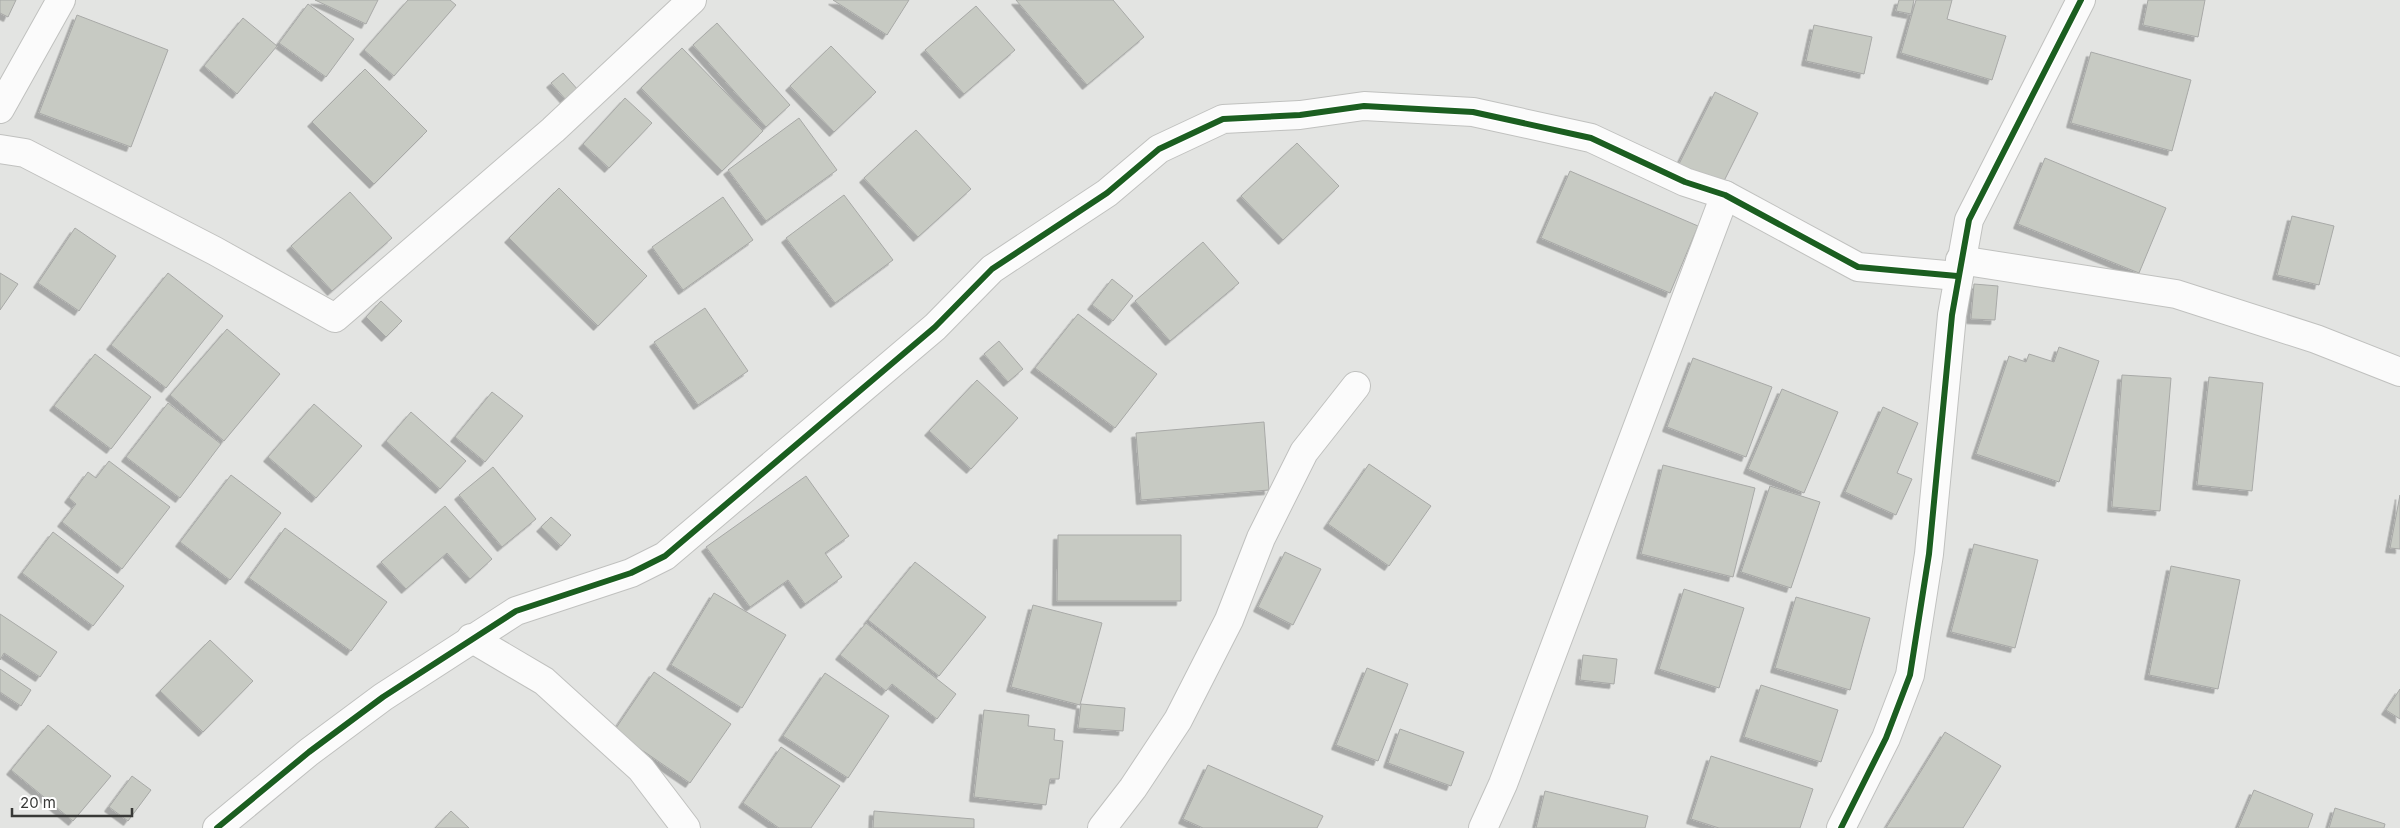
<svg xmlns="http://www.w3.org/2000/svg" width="2400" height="828" font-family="Inter,sans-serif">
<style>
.building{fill:#c7cac3;stroke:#a8a9a7;filter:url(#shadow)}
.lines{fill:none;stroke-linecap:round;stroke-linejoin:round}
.minor-casing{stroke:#c0c1bf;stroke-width:30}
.minor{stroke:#fbfbfb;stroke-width:28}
.cycleway-casing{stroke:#fff;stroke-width:9}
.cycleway{stroke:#1b5e20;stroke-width:6}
</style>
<defs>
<filter id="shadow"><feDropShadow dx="-4.5" dy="4.5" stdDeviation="0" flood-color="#0004"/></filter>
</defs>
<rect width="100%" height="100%" fill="#e3e4e2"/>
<!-- building -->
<g class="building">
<polygon points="0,0 16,0 8,17 0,13"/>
<polygon points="315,0 378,0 366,24"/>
<polygon points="408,0 450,0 456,5 394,76 364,50"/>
<polygon points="833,0 909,0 887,35"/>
<polygon points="1016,0 1113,0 1144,37 1087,85"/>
<polygon points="1899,0 1914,0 1911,14 1896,11"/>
<polygon points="1916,0 1952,0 1947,19 2006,36 1992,80 1901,53"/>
<polygon points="2148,0 2205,0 2198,37 2143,25"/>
<polygon points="308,4 354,39 326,77 279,43"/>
<polygon points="976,6 1015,50 964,94 925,50"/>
<polygon points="77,15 168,50 131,147 39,113"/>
<polygon points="243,18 277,46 237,94 204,66"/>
<polygon points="717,23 790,105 766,127 693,45"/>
<polygon points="1814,25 1872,37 1864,74 1806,61"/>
<polygon points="831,46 876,92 834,132 790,86"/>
<polygon points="682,48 763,131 722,171 641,88"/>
<polygon points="2091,52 2191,80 2172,151 2071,123"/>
<polygon points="365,69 427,131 374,184 312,122"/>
<polygon points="563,73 579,91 567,101 551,83"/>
<polygon points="1715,92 1758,113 1721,187 1678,166"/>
<polygon points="625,98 652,123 609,168 583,144"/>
<polygon points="799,118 837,170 766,221 728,170"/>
<polygon points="916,130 971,189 918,237 864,178"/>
<polygon points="1297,143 1339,186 1283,240 1241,196"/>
<polygon points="2045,158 2166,208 2139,273 2018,224"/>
<polygon points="1570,171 1698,226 1670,293 1541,238"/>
<polygon points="559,188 647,276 598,326 509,238"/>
<polygon points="350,192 392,238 332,291 291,246"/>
<polygon points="844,195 893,260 835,303 786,238"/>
<polygon points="723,197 753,240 683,290 652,247"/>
<polygon points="2292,216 2334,226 2319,285 2277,275"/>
<polygon points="75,228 116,256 79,311 38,283"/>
<polygon points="1203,242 1239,283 1170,341 1135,301"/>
<polygon points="0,273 18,284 0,310"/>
<polygon points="168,273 223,316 166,388 111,345"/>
<polygon points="1112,279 1133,296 1113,321 1092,305"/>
<polygon points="1974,284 1998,286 1995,320 1971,319"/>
<polygon points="381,301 402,321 386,337 366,317"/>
<polygon points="705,308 748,371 698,405 654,342"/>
<polygon points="1078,314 1157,374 1115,428 1035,368"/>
<polygon points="227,329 280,374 224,441 170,395"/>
<polygon points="999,341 1023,369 1008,382 984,354"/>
<polygon points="2059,347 2099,361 2059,482 1976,454 2009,356 2026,362 2029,354 2054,362"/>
<polygon points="95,354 151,397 111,449 54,406"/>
<polygon points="1693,358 1772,387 1746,457 1667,427"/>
<polygon points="2122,375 2171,378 2160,511 2112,507"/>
<polygon points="2209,377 2263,383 2252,491 2197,485"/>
<polygon points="977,380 1018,418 971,469 929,431"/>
<polygon points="1782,389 1838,412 1804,493 1748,469"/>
<polygon points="492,392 523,416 485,462 455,437"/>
<polygon points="168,403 221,444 180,498 126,457"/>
<polygon points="314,404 362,446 316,498 268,457"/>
<polygon points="1883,407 1918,423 1897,473 1912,479 1896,515 1845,492"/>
<polygon points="411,412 466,461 440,489 386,441"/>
<polygon points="1264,422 1269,490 1141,500 1136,433"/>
<polygon points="109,461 170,507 122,569 62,522 76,504 69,498 88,472 96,478"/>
<polygon points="1369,464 1431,506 1389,566 1328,524"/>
<polygon points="1663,465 1755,488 1733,577 1641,554"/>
<polygon points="493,467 536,519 502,547 459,495"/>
<polygon points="231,475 281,513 230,580 180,542"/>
<polygon points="806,476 849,536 825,553 842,577 805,604 788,580 750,607 706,547"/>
<polygon points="1770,486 1820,502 1791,588 1741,572"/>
<polygon points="2400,495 2400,549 2390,548"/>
<polygon points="445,506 492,559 470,579 447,553 406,589 381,562"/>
<polygon points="551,517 571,535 561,546 541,527"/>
<polygon points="285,528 387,602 351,651 249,578"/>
<polygon points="53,532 124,586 93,626 22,573"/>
<polygon points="1058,535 1181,535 1181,601 1057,601"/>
<polygon points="1974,544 2038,560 2015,648 1951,632"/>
<polygon points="1285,552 1321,569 1293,625 1258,607"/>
<polygon points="915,562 986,617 939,676 868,620"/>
<polygon points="2171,566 2240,580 2218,689 2149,675"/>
<polygon points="1684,589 1744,608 1719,688 1659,669"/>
<polygon points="714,593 786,635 742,708 671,665"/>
<polygon points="1796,597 1870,618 1850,690 1775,668"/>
<polygon points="1033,605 1102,623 1080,705 1011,687"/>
<polygon points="0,614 57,652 40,677 4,653 0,660"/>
<polygon points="866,623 956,694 937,719 892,684 886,691 840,655"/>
<polygon points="210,640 253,681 203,732 160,691"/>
<polygon points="1583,655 1617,659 1614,684 1580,680"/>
<polygon points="1367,668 1408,684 1378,761 1336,745"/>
<polygon points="0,669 31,690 21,706 0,692"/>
<polygon points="654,672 731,724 690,783 614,731"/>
<polygon points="825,673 889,716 848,778 783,736"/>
<polygon points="1761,685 1838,710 1821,762 1744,737"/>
<polygon points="2400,689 2400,719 2386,710"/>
<polygon points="1081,704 1125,708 1123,731 1078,728"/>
<polygon points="984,710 1029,715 1028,726 1055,729 1054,740 1063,741 1059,779 1050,779 1046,805 974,797"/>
<polygon points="48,725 111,776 73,821 11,770"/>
<polygon points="1400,729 1464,752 1451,786 1388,763"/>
<polygon points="1945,732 2001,766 1963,828 1886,828"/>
<polygon points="781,747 840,786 811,828 779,828 743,803"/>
<polygon points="1711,756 1813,789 1800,828 1719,828 1691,819"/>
<polygon points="1208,765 1323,816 1317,828 1203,828 1183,819"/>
<polygon points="132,776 151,790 128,821 109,807"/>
<polygon points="2254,790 2313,814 2308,828 2238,828"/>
<polygon points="1545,791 1648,816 1645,828 1536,828"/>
<polygon points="2335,808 2385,824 2384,828 2329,828"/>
<polygon points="451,811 469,828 435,828"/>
<polygon points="874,811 974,819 974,828 873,828"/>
</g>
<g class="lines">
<defs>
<g id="minor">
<polyline points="0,109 61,0"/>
<polyline points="0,149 25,153 215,251 335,318 553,130 692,0"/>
<polyline points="1960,260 2176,294 2316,339 2400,372"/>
<polyline points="471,638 544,681 641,769 686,828"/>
<polyline points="217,828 309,752 383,697 516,611 631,573 665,556 935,327 992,269 1107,193 1159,149 1223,119 1300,115 1364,106 1473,112 1591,138 1685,182 1725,195 1858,267 1957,276"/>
<polyline points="1102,828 1133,788 1178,720 1229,620 1261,538 1304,452 1356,386"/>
<polyline points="1483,828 1503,784 1725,195"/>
<polyline points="1841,828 1886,738 1910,675 1929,554 1952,315 1969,220 2081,0"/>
</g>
</defs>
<!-- minor casing -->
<use href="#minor" class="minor-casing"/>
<!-- minor -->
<use href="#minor" class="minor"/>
<defs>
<g id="cycleway">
<polyline points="217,828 309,752 383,697 516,611 631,573 665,556 935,327 992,269 1107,193 1159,149 1223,119 1300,115 1364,106 1473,112 1591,138 1685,182 1725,195 1858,267 1957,276"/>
<polyline points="1841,828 1886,738 1910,675 1929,554 1952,315 1969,220 2081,0"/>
</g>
</defs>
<!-- cycleway casing -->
<use href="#cycleway" class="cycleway-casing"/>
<!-- cycleway -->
<use href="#cycleway" class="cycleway"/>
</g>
<!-- scale -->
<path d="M12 808v8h120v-8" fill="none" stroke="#383937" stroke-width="2.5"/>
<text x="20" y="808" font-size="15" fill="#383937" stroke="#ffffff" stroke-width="4" paint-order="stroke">20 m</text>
</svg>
